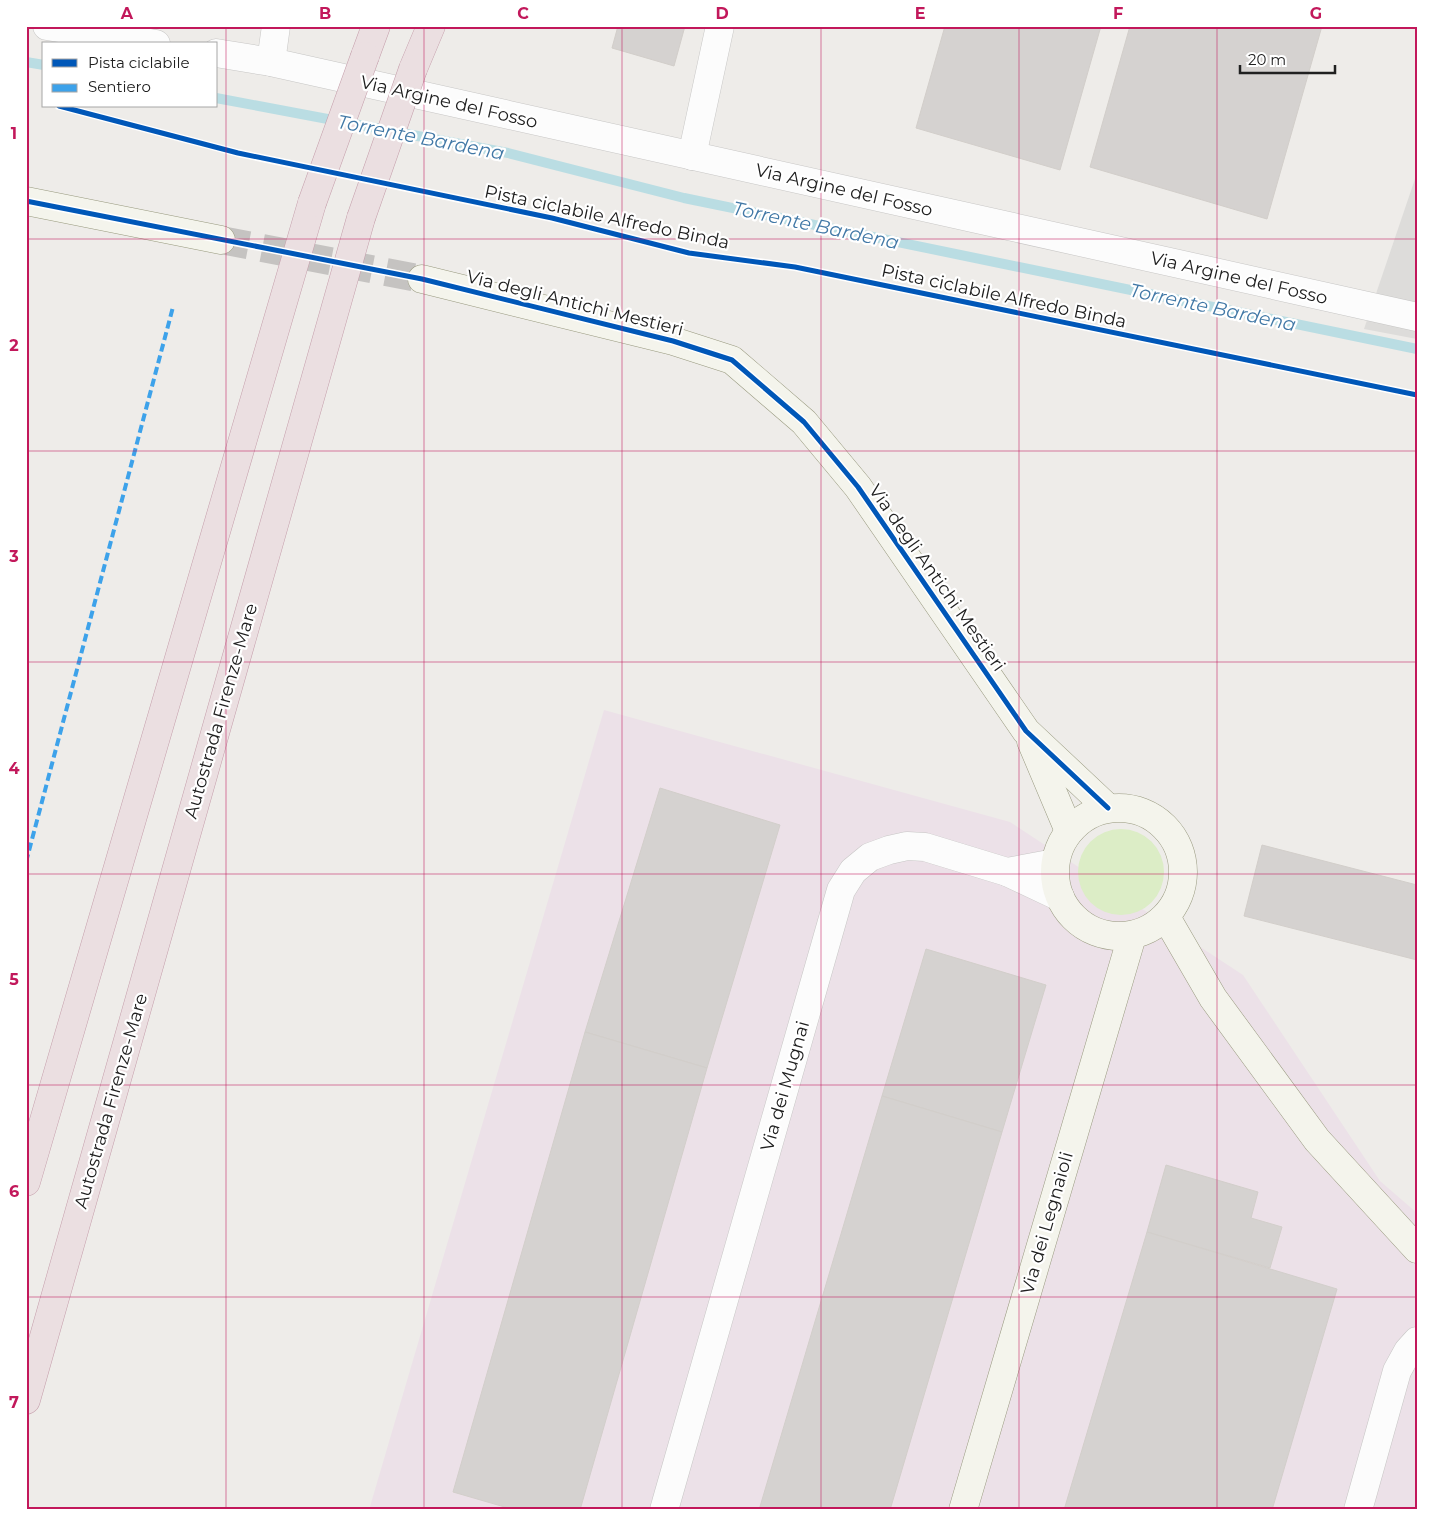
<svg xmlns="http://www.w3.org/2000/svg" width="1443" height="1536" font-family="Montserrat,sans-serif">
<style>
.residential{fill:#dddcda}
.industrial{fill:#ece1e8}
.grass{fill:#dcedc6}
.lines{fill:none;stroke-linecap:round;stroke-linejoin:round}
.stream{stroke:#badde3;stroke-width:10}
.building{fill:#d5d2d0;stroke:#d2ceca}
.secondary-tunnel{stroke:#c5c3c1;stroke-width:28;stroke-dasharray:28 14;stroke-linecap:butt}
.street-casing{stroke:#c7c6c5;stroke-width:29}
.secondary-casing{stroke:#98997f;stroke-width:29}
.highway-casing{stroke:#c59eab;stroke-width:29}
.street{stroke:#fcfcfc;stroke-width:28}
.secondary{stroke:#f4f4ec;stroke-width:28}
.highway{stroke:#ebdfe1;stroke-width:28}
.highway-bridge-casing{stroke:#c59eab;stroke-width:29;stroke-linecap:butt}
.highway-bridge{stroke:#ebdfe1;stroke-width:28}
.quiet{stroke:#3da2ea;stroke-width:4;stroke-dasharray:8 4;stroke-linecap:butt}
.cycleway-casing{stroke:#fff;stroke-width:8}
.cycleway{stroke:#0057b8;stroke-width:5}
.grid{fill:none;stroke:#c2185b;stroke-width:1;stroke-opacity:0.55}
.labels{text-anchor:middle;stroke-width:4.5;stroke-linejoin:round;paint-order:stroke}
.street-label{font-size:18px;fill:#202020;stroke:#fff}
.water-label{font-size:19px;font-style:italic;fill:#4178a6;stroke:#fff}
.neatline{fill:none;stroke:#c2185b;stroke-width:2}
.grid-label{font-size:16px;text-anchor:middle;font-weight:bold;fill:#c2185b}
</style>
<rect width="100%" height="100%" fill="#eeece9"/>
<!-- residential -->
<polygon class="residential" points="1417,173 1417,339 1364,329"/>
<!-- industrial -->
<polygon class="industrial" points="604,710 1010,822 1243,975 1380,1181 1417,1213 1417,1510 369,1510"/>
<!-- grass -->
<circle class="grass" cx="1121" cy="872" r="43"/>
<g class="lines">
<!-- stream -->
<g class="stream">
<polyline points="26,62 44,65"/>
<polyline points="216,98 508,153 684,198 1417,349"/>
</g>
</g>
<!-- building -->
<g class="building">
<polygon points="618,26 685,26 674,66 612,48"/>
<polygon points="945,26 1101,26 1060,170 916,128"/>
<polygon points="1130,26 1322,26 1267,219 1090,167"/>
<polygon points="660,788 780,825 707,1068 585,1032"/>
<polygon points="1262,845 1417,885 1417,960 1244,916"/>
<polygon points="926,949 1046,985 1002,1132 882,1096"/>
<polygon points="585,1032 707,1068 580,1510 515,1510 453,1492"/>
<polygon points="882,1096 1002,1132 890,1510 759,1510"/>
<polygon points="1166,1165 1258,1192 1251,1218 1282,1227 1270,1268 1147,1232"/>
<polygon points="1147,1232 1337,1289 1272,1510 1064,1510"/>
</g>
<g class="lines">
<!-- secondary-tunnel -->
<polyline class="secondary-tunnel" points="221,240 422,279"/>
<defs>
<g id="street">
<polyline points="47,26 156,44"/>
<polyline points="216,53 271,62 1417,317"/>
<polyline points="271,62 276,26"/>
<polyline points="692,156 720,26"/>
<polyline points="1007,872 1060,897"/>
<polyline points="664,1510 841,890 853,871 870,857 889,850 907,846 925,847 1007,872 1055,863"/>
<polyline points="1358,1510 1397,1371 1408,1351 1417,1341"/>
</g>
<g id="secondary">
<polyline points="26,201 221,240"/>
<polyline points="422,279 673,341 732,360 804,422 858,487 1026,731 1108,808"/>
<polyline points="1031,741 1069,831"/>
<circle cx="1119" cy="872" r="64"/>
<polyline points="1166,917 1213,998 1317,1140 1417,1249"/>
<polyline points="963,1510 1132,936"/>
</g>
<g id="highway">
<polyline points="365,56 376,26"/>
<polyline points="413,69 431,26"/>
<polyline points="26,1182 312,203"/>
<polyline points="26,1400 361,218"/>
</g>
</defs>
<!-- street casing -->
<use href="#street" class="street-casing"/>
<!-- secondary casing -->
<use href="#secondary" class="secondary-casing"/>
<!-- highway casing -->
<use href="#highway" class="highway-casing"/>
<!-- street -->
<use href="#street" class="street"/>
<!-- secondary -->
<use href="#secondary" class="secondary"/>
<!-- highway -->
<use href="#highway" class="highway"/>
<defs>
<g id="highway-bridge">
<polyline points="312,203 365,56"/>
<polyline points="361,218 413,69"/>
</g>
</defs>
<!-- highway-bridge casing -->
<use href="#highway-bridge" class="highway-bridge-casing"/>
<!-- highway-bridge -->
<use href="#highway-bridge" class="highway-bridge"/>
<!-- quiet -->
<polyline class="quiet" points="26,862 173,307"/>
<defs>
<g id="cycleway">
<polyline points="59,106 238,153 552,218 689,253 795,267 1417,395"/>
<polyline points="26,201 422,279 673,341 732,360 804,422 858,487 1026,731 1108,808"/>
</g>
</defs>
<!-- cycleway casing -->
<use href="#cycleway" class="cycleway-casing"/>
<!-- cycleway -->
<use href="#cycleway" class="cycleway"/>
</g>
<!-- grid -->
<path class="grid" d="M226,26V1510M424,26V1510M622,26V1510M821,26V1510M1019,26V1510M1217,26V1510M26,239H1417M26,451H1417M26,662H1417M26,874H1417M26,1085H1417M26,1297H1417"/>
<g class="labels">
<!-- street labels -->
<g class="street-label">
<text transform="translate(449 102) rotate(13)" y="6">Via Argine del Fosso</text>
<text transform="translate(844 190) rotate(13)" y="6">Via Argine del Fosso</text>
<text transform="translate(607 217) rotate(12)" y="6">Pista ciclabile Alfredo Binda</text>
<text transform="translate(1239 278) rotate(13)" y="6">Via Argine del Fosso</text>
<text transform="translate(1004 296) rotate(12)" y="6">Pista ciclabile Alfredo Binda</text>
<text transform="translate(575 303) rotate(14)" y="6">Via degli Antichi Mestieri</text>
<text transform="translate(937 578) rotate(55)" y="6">Via degli Antichi Mestieri</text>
<text transform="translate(221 711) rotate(-74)" y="6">Autostrada Firenze-Mare</text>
<text transform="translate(785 1086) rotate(-74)" y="6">Via dei Mugnai</text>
<text transform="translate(111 1101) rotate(-74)" y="6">Autostrada Firenze-Mare</text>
<text transform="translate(1047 1223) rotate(-74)" y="6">Via dei Legnaioli</text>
</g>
<!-- water labels -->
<g class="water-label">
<text transform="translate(421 137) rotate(11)" y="7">Torrente Bardena</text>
<text transform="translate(816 225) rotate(12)" y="7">Torrente Bardena</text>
<text transform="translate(1213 307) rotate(12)" y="7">Torrente Bardena</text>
</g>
</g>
<!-- border -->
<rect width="1443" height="1536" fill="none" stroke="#ffffff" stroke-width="55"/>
<!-- legend -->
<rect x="42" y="42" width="175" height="65" fill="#ffffff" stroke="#a6a6a6"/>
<rect x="52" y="59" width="25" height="8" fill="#0057b8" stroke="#a6a6a6"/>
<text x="88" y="68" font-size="15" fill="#202020">Pista ciclabile</text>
<rect x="52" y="84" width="25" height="8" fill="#3da2ea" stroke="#a6a6a6"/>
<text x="88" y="92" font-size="15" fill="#202020">Sentiero</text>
<!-- scale -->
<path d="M1240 65v8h95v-8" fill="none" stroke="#202020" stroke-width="2.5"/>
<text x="1248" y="65" font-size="15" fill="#202020" stroke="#ffffff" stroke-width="4" paint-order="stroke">20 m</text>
<rect x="28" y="28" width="1388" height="1480" class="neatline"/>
<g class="grid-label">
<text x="127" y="19">A</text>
<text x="325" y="19">B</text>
<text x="523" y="19">C</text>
<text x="722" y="19">D</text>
<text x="920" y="19">E</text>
<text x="1118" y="19">F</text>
<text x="1316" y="19">G</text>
<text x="14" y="139">1</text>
<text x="14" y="351">2</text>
<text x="14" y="562">3</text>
<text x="14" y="774">4</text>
<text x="14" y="985">5</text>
<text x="14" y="1197">6</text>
<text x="14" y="1408">7</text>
</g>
</svg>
